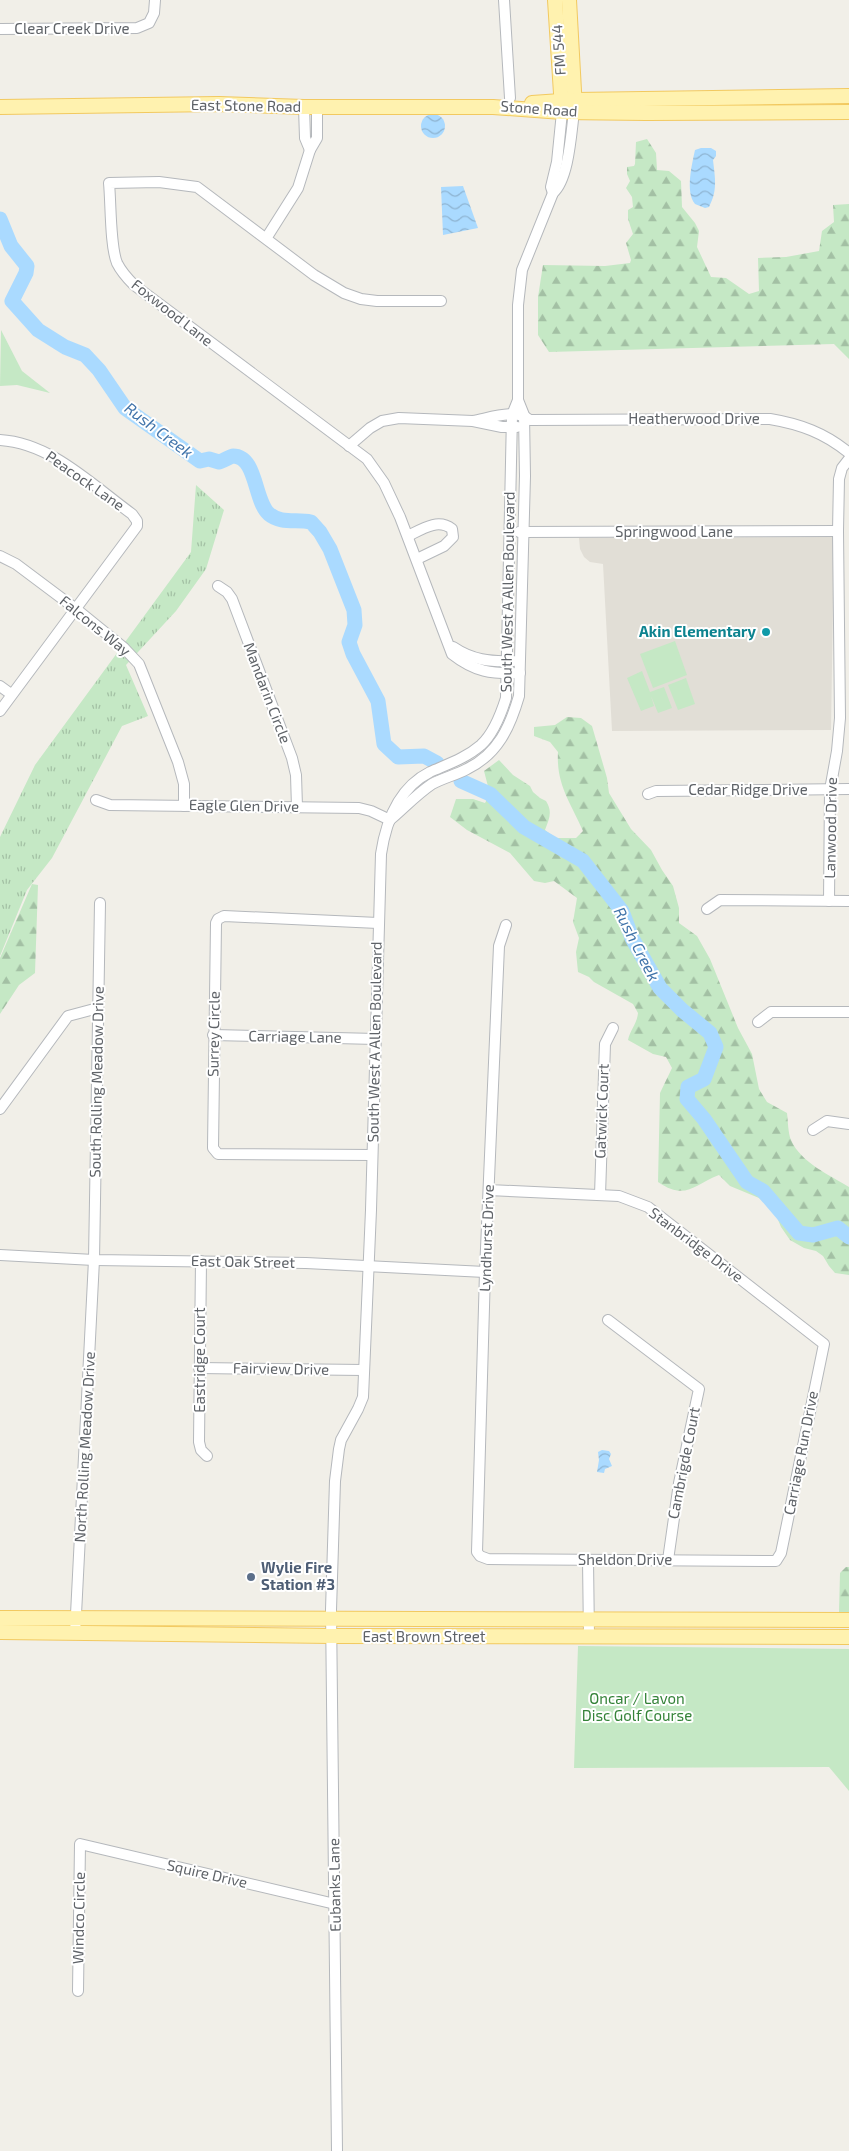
<svg xmlns="http://www.w3.org/2000/svg" width="849" height="2151" font-family="'Exo 2',sans-serif">
<style>
.education{fill:#e1ded6}
.grass{fill:url(#grass-tufts)}
.forest{fill:url(#forest-firs)}
.green{fill:#c5e8c5}
.water{fill:url(#water-waves)}
.lines{fill:none;stroke-linecap:round;stroke-linejoin:round}
.stream{stroke:#aadaff;stroke-width:2.5}
.river{stroke:#aadaff;stroke-width:15}
.minor-casing{stroke:#b5b8bc;stroke-width:12}
.major-casing{stroke:#f2c960;stroke-width:16}
.minor{stroke:#fff;stroke-width:10}
.major{stroke:#fff2af;stroke-width:14}
.culture-dot{fill:#0f9aa8;stroke:#fff;stroke-width:2}
.service-dot{fill:#5c6f8a;stroke:#fff;stroke-width:2}
.labels{text-anchor:middle;stroke-width:4;stroke-linejoin:round;paint-order:stroke}
.street-label{font-size:15px;fill:#5f6368;stroke:#fff}
.culture-label{font-size:15px;font-weight:bold;fill:#0d838f;stroke:#fff;text-anchor:end}
.service-label{font-size:15px;font-weight:bold;fill:#4e5e75;stroke:#fff;text-anchor:start}
.park-label{font-size:15px;fill:#348238;stroke:#fff}
.water-label{font-size:16px;font-style:italic;fill:#4174aa;stroke:#fff}
</style>
<defs>
<pattern id="grass-tufts" width="24" height="20" patternUnits="userSpaceOnUse" patternTransform="scale(1.25)"><rect width="24" height="20" fill="#c5e8c5"/><path d="M3 7l-1-3M5 7V3M7 7l1-3M15 17l-1-3M17 17v-4M19 17l1-3" fill="none" stroke="#a3c0a4"/></pattern>
<pattern id="forest-firs" width="22" height="20" patternUnits="userSpaceOnUse" patternTransform="scale(1.25)"><rect width="22" height="20" fill="#c5e8c5"/><path d="M5 1l3.5 6h-7zM16 11l3.5 6h-7z" fill="#a3c0a4"/></pattern>
<pattern id="water-waves" width="16" height="10" patternUnits="userSpaceOnUse" patternTransform="scale(1.25)"><rect width="16" height="10" fill="#aadaff"/><path d="M0 5q4-4 8 0t8 0" fill="none" stroke="#8eb4d2"/></pattern>
</defs>
<rect width="100%" height="100%" fill="#f1efe8"/>
<!-- education -->
<polygon class="education" points="834,537 831,730 612,731 603,564 590,562 584,557 580,549 579,538"/>
<!-- grass -->
<polygon class="grass" points="196,485 224,510 206,569 176,611 126,665 148,716 122,726 52,858 27,890 0,956 0,837 35,765 191,552"/>
<!-- forest -->
<g class="forest">
<polygon points="647,139 656,153 657,170 669,171 681,181 682,207 695,223 699,231 697,247 711,277 726,278 749,294 759,291 758,258 786,257 819,251 822,231 834,222 833,205 849,204 849,359 834,344 549,352 538,335 538,297 543,265 605,266 630,263 631,260 626,243 633,234 628,219 628,210 633,207 632,197 626,188 630,181 627,174 627,167 634,166 635,164 636,142"/>
<path d="M567,717L581,718L592,726L607,778L609,793L631,829L651,850L662,870L673,886L679,908V923L697,936L710,959L738,1028L752,1054L759,1089L767,1102L787,1113C788,1121 788,1133 791,1140C801,1163 830,1175 849,1187V1275L835,1273L829,1266L823,1256L816,1251L804,1248L790,1240L781,1227L774,1210L759,1198L730,1186L719,1175C693,1185 686,1201 658,1182L660,1093L672,1068L666,1057L653,1054L628,1040C630,1030 637,1024 638,1013L633,1004L594,982L589,977L578,972L576,952L579,938L573,922L577,898L554,881L545,883L534,881L510,853L467,830L450,817L456,799H473L485,803L490,794L484,771L499,760L513,775L530,786L533,792L540,798L546,801C553,812 549,819 545,830L555,838H576L583,831C571,803 556,785 558,752L550,742L534,736V727L555,725Z"/>
<polygon points="32,884 38,885 35,973 19,985 0,1014 0,958"/>
<polygon points="846,1567 849,1567 849,1612 839,1612 840,1573"/>
</g>
<!-- green -->
<g class="green">
<polygon points="1,330 22,371 50,393 17,385 0,386"/>
<polygon points="675,641 687,675 653,688 640,654"/>
<polygon points="642,671 650,692 664,687 672,708 658,713 651,696 654,706 641,711 627,678"/>
<polygon points="686,678 695,704 678,710 668,685"/>
<polygon points="578,1646 849,1649 849,1791 829,1767 574,1768"/>
</g>
<!-- water -->
<g class="water">
<circle cx="433" cy="126" r="12"/>
<path d="M701,148H711L716,151V156L713,160C715,178 718,190 709,207L705,208L695,204C685,192 692,164 695,150Z"/>
<polygon points="463,186 478,228 443,235 441,187"/>
<polygon points="602,1450 609,1451 611,1454 609,1459 612,1466 605,1469 604,1473 597,1472 599,1460 598,1452"/>
</g>
<g class="lines">
<!-- stream -->
<polyline class="stream" points="838,1228 849,1232"/>
<!-- river -->
<g class="river">
<path d="M0,219L11,246L27,266L26,273L12,301L38,330L65,347L85,355L99,370L125,408L200,461L209,459L219,462C223,461 229,457 233,456C257,456 254,501 269,514C281,524 296,519 311,522L320,532L330,549L354,610L355,625L349,642L353,654L378,701L384,744L398,757L424,756L437,763"/>
<polyline points="461,781 490,794 524,827 583,861 622,911 632,938 660,988 682,1010 710,1033 716,1047 704,1079 688,1087 687,1099 704,1119 747,1182 763,1191 799,1233 813,1235 838,1228 849,1237"/>
</g>
<defs>
<g id="minor">
<polyline points="504,0 510,98"/>
<polyline points="0,29 137,28 149,23 154,13 155,0"/>
<polyline points="304,107 305,138 310,150"/>
<polyline points="553,193 551,187 557,162 562,112"/>
<polyline points="267,237 298,188 310,150 317,138 317,107"/>
<path d="M441,301H377L361,299L344,293L314,275L197,187L159,182L109,183C111,203 110,246 117,263C121,271 127,278 134,285L367,459L384,483L400,517L452,654C475,672 491,674 520,673"/>
<path d="M473,421C490,418 516,408 530,420L770,419C800,424 825,433 849,453"/>
<path d="M0,440C51,443 92,485 132,514L137,521V526L0,711"/>
<polyline points="349,446 370,428 382,421 399,418 473,421 502,427 517,427"/>
<polyline points="519,532 838,531"/>
<path d="M408,536C422,529 438,518 452,529L453,537L444,546L417,559"/>
<polyline points="0,556 16,564 76,609 124,648 139,664 178,762 184,784 184,806"/>
<polyline points="218,586 227,592 232,599 292,758 296,775 297,807"/>
<path d="M453,647C472,660 490,662 513,661"/>
<polyline points="0,686 11,694"/>
<polyline points="648,794 656,791 849,789"/>
<polyline points="96,800 110,805 359,808 371,811 390,820"/>
<path d="M391,819C404,808 417,794 432,784C443,778 456,775 467,769C498,754 510,727 519,696L525,476L524,415L518,400V305L522,270L553,193C569,179 571,133 574,112"/>
<polyline points="829,901 830,790 837,751 840,718 838,531 839,479 842,468 849,459"/>
<polyline points="707,909 720,900 849,901"/>
<polyline points="758,1022 771,1012 849,1012"/>
<polyline points="213,1035 376,1039"/>
<polyline points="0,1109 68,1016 98,1008"/>
<polyline points="813,1130 827,1121 849,1124"/>
<polyline points="372,1155 218,1154 213,1148 216,923 218,919 224,916 378,923"/>
<polyline points="489,1190 619,1196 648,1207 824,1344 781,1553 776,1561 488,1559 480,1556 477,1552 485,1272 499,946 506,925"/>
<polyline points="600,1195 605,1044 613,1028"/>
<polyline points="0,1255 94,1260 306,1263 485,1272"/>
<polyline points="201,1261 199,1442 201,1450 207,1456"/>
<polyline points="608,1320 699,1389 679,1483 668,1560"/>
<polyline points="199,1368 364,1370"/>
<polyline points="588,1560 589,1637"/>
<polyline points="75,1634 94,1260 100,903"/>
<polyline points="78,1991 80,1844 335,1904"/>
<path d="M337,2151L331,1610L335,1481L339,1449L341,1440L358,1409L363,1397L371,1210L381,854C386,821 398,788 430,772C448,764 466,758 481,745C494,733 501,714 506,698L512,415L518,400"/>
</g>
<g id="major">
<polyline points="555,0 562,109"/>
<polyline points="569,0 575,109"/>
<polyline points="532,103 575,100 849,96"/>
<polyline points="0,107 219,104 304,107 493,107 562,112 646,113 849,112"/>
<polyline points="0,1618 849,1620"/>
<polyline points="0,1632 331,1636 849,1637"/>
</g>
</defs>
<!-- minor casing -->
<use href="#minor" class="minor-casing"/>
<!-- major casing -->
<use href="#major" class="major-casing"/>
<!-- minor -->
<use href="#minor" class="minor"/>
<!-- major -->
<use href="#major" class="major"/>
</g>
<!-- markers -->
<circle class="culture-dot" cx="766" cy="632" r="5"/>
<circle class="service-dot" cx="251" cy="1577" r="5"/>
<g class="labels">
<!-- street labels -->
<g class="street-label">
<text x="72" y="34">Clear Creek Drive</text>
<text transform="translate(559 50) rotate(-94)" y="5">FM 544</text>
<text transform="translate(246 106) rotate(1)" y="5">East Stone Road</text>
<text transform="translate(539 109) rotate(4)" y="5">Stone Road</text>
<text transform="translate(172 313) rotate(38)" y="5">Foxwood Lane</text>
<text x="694" y="424">Heatherwood Drive</text>
<text transform="translate(85 481) rotate(35)" y="5">Peacock Lane</text>
<text x="674" y="537">Springwood Lane</text>
<text transform="translate(508 592) rotate(-89)" y="5">South West A Allen Boulevard</text>
<text transform="translate(95 626) rotate(39)" y="5">Falcons Way</text>
<text transform="translate(267 693) rotate(69)" y="5">Mandarin Circle</text>
<text x="748" y="795">Cedar Ridge Drive</text>
<text transform="translate(244 806) rotate(1)" y="5">Eagle Glen Drive</text>
<text transform="translate(831 828) rotate(-89)" y="5">Lanwood Drive</text>
<text transform="translate(214 1034) rotate(-89)" y="5">Surrey Circle</text>
<text transform="translate(295 1037) rotate(1)" y="5">Carriage Lane</text>
<text transform="translate(375 1042) rotate(-89)" y="5">South West A Allen Boulevard</text>
<text transform="translate(97 1082) rotate(-89)" y="5">South Rolling Meadow Drive</text>
<text transform="translate(602 1111) rotate(-88)" y="5">Gatwick Court</text>
<text transform="translate(487 1238) rotate(-88)" y="5">Lyndhurst Drive</text>
<text transform="translate(696 1245) rotate(37)" y="5">Stanbridge Drive</text>
<text transform="translate(243 1262) rotate(1)" y="5">East Oak Street</text>
<text transform="translate(200 1360) rotate(-90)" y="5">Eastridge Court</text>
<text transform="translate(281 1369) rotate(1)" y="5">Fairview Drive</text>
<text transform="translate(85 1447) rotate(-87)" y="5">North Rolling Meadow Drive</text>
<text transform="translate(801 1453) rotate(-79)" y="5">Carriage Run Drive</text>
<text transform="translate(684 1463) rotate(-79)" y="5">Cambrigde Court</text>
<text x="625" y="1565">Sheldon Drive</text>
<text x="424" y="1642">East Brown Street</text>
<text transform="translate(207 1874) rotate(13)" y="5">Squire Drive</text>
<text transform="translate(335 1885) rotate(-91)" y="5">Eubanks Lane</text>
<text transform="translate(79 1918) rotate(-89)" y="5">Windco Circle</text>
</g>
<!-- culture labels -->
<g class="culture-label">
<text x="756" y="637">Akin Elementary</text>
</g>
<!-- service labels -->
<g class="service-label">
<text x="261" y="1573">Wylie Fire<tspan x="261" dy="17">Station #3</tspan></text>
</g>
<!-- park labels -->
<g class="park-label">
<text x="637" y="1704">Oncar / Lavon<tspan x="637" dy="17">Disc Golf Course</tspan></text>
</g>
<!-- water labels -->
<g class="water-label">
<text transform="translate(159 430) rotate(37)" y="6">Rush Creek</text>
<text transform="translate(637 944) rotate(63)" y="6">Rush Creek</text>
</g>
</g>
</svg>
